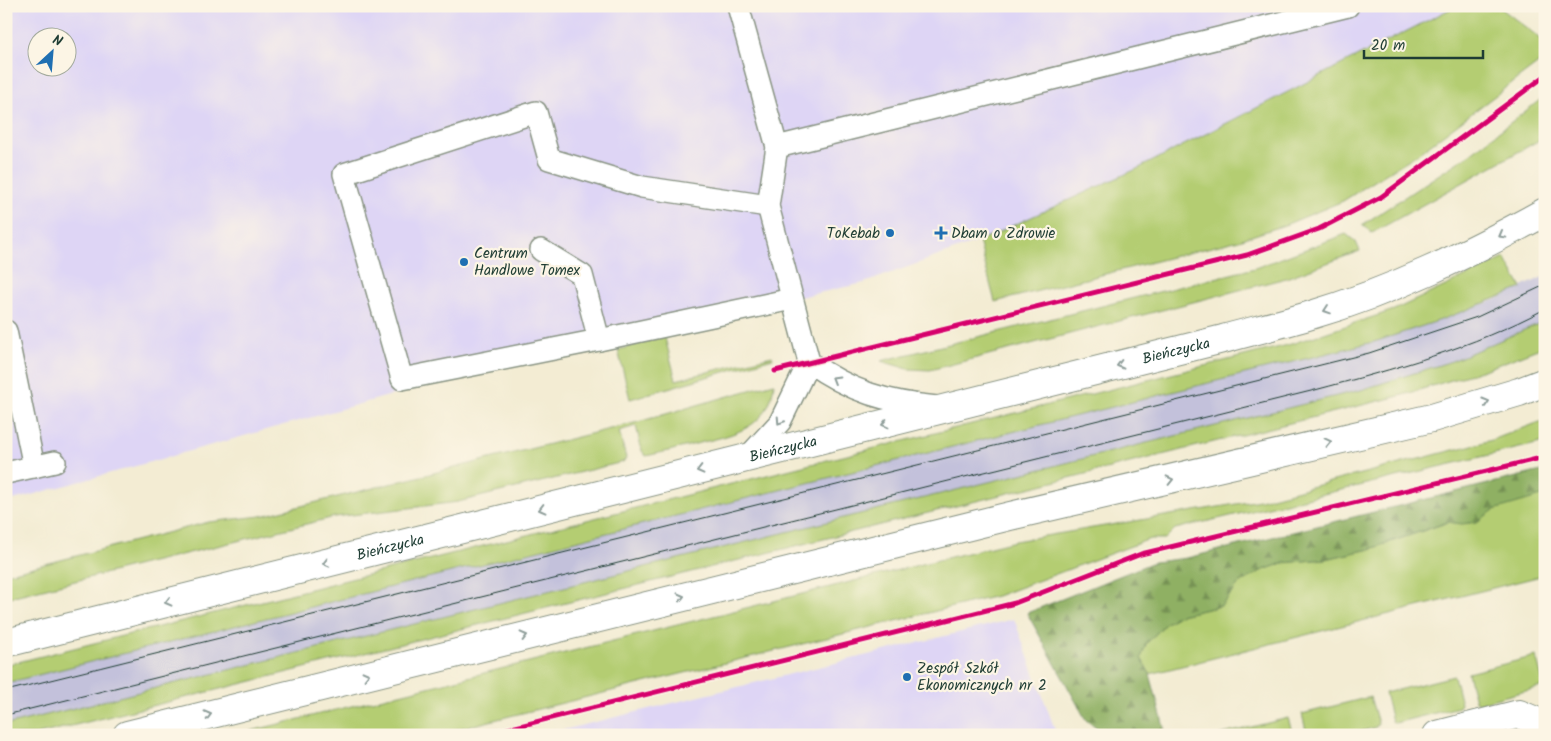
<svg xmlns="http://www.w3.org/2000/svg" width="1551" height="741" font-family="Kalam,sans-serif">
<style>
.built{fill:#ded5f5;fill-rule:evenodd}
.railway{fill:#c3c1db}
.green{fill:#b4cd72;stroke:#6a8553}
.forest{fill:url(#forest-firs);stroke:#57764c}
.lines{fill:none;stroke-linecap:round;stroke-linejoin:round}
.service-casing{stroke:#899484;stroke-width:24}
.minor-casing{stroke:#899484;stroke-width:30}
.secondary-casing{stroke:#899484;stroke-width:30}
.service{stroke:#fff;stroke-width:21}
.minor{stroke:#fff;stroke-width:28}
.secondary{stroke:#fff;stroke-width:28}
.tram{stroke:#1f3d34;stroke-width:1}
.cycleway-casing{stroke:#fcf5e5;stroke-width:8}
.cycleway{stroke:#d6006c;stroke-width:5}
.oneway{stroke:#8f9e9a}
.poi-dot{fill:#1f6fb2;stroke:#fcf5e5;stroke-width:2}
.labels{text-anchor:middle;stroke-width:4.5;stroke-linejoin:round;paint-order:stroke}
.poi-label{font-size:15px;fill:#1f3d34;stroke:#fcf5e5;text-anchor:start}
.street-label{font-size:15px;fill:#1f3d34;stroke:#fcf5e5}
</style>
<defs>
<pattern id="forest-firs" width="22" height="20" patternUnits="userSpaceOnUse" patternTransform="scale(1.25)"><rect width="22" height="20" fill="#8fb064"/><path d="M5 1l3.5 6h-7zM16 11l3.5 6h-7z" fill="#749053"/></pattern>
</defs>
<rect width="100%" height="100%" fill="#fcf5e5"/>
<filter id="ink" filterUnits="userSpaceOnUse"><feTurbulence type="fractalNoise" baseFrequency=".02" numOctaves="2"/><feDisplacementMap in="SourceGraphic" scale="10" xChannelSelector="R" yChannelSelector="G"/><feConvolveMatrix kernelMatrix="1 2 1 2 8 2 1 2 1" color-interpolation-filters="sRGB"/></filter>
<filter id="wash" filterUnits="userSpaceOnUse"><feTurbulence type="fractalNoise" baseFrequency=".0096" numOctaves="4" result="noise"/><feDisplacementMap in="SourceGraphic" scale="20" xChannelSelector="R" yChannelSelector="G"/><feGaussianBlur stdDeviation="1.12" result="paint"/><feColorMatrix in="noise" values="0 0 0 0 0 0 0 0 0 0 0 0 0 0 0 0 0 1.4 0 .05"/><feComposite in="paint" operator="in"/></filter>
<g filter="url(#wash)">
<rect width="100%" height="100%" fill="#f3ecd3"/>
<!-- built -->
<g class="built">
<path d="M6,6H1456L1141,167L979,241L864,283L547,352L6,502ZM38,38H68V68H38Z"/>
<polygon points="1014,619 1057,735 543,735"/>
</g>
<!-- railway -->
<polygon class="railway" points="1545,276 1545,321 1489,347 1419,374 1361,390 6,725 6,683 1377,341 1495,300"/>
<!-- green -->
<g class="green">
<polygon points="1456,6 1498,6 1545,42 1545,58 1419,153 1343,201 1285,225 1239,240 995,302 979,241 1141,167"/>
<polygon points="1545,96 1545,137 1372,233 1362,225 1470,154"/>
<polygon points="1346,234 1356,242 1360,251 1286,278 930,370 908,369 881,361 1255,268"/>
<polygon points="1505,258 1522,288 1441,320 1377,341 6,683 6,665 1288,345 1394,310"/>
<polygon points="1545,321 1545,346 1484,370 1403,395 35,735 6,735 6,725 1361,390 1452,361"/>
<polygon points="661,337 665,338 676,380 772,356 773,358 630,399 618,350"/>
<path d="M774,383C770,427 737,434 699,443C682,448 664,452 646,456L642,451L636,426L619,431L626,458L623,462L458,502L335,517L6,598V574L209,522L261,516L638,422Z"/>
<polygon points="1545,420 1545,442 1175,529 1165,539 1150,539 997,596 433,735 235,735 1015,541 1260,500 1492,440"/>
<path d="M1540,494L1545,495V575L1150,674L1141,658L1146,644L1166,623L1180,615L1221,606L1239,584L1261,571L1283,563L1325,559L1370,549L1449,522C1476,527 1474,519 1496,509C1510,503 1526,499 1540,494Z"/>
<polygon points="1536,656 1543,683 1541,687 1479,703 1475,701 1468,673"/>
<polygon points="1454,676 1461,704 1459,707 1395,723 1392,721 1385,693"/>
<polygon points="1370,697 1378,723 1376,727 1348,735 1307,735 1302,714"/>
<polygon points="1288,718 1293,735 1219,735"/>
</g>
<!-- forest -->
<polygon class="forest" points="1545,470 1545,495 1494,510 1477,522 1462,524 1448,522 1370,549 1325,559 1283,563 1261,571 1239,584 1221,606 1180,615 1166,623 1146,644 1141,658 1150,674 1166,735 1105,735 1086,720 1027,613 1154,562 1187,558"/>
</g>
<g filter="url(#ink)">
<g class="lines">
<defs>
<g id="service">
<path d="M738,6L777,147L768,206L809,362C851,392 886,402 937,407"/>
<polyline points="777,147 1348,6"/>
<polyline points="768,206 642,187 549,159 536,112 344,174 402,379 599,340 792,299"/>
<polyline points="541,250 582,275 599,340"/>
<polyline points="6,331 34,467"/>
<polyline points="747,458 780,422 809,362"/>
<polyline points="6,473 55,462"/>
</g>
<polyline id="minor" points="1437,735 1519,714 1545,725"/>
<g id="secondary">
<path id="s1" d="M6,643L1223,339C1252,331 1282,324 1311,315C1393,291 1470,253 1545,212"/>
<polyline points="127,735 1010,516 1432,418 1519,392 1545,382"/>
</g>
</defs>
<!-- service casing -->
<use href="#service" class="service-casing"/>
<!-- minor casing -->
<use href="#minor" class="minor-casing"/>
<!-- secondary casing -->
<use href="#secondary" class="secondary-casing"/>
<!-- service -->
<use href="#service" class="service"/>
<!-- minor -->
<use href="#minor" class="minor"/>
<!-- secondary -->
<use href="#secondary" class="secondary"/>
<!-- tram -->
<g class="tram">
<polyline points="6,691 1369,353 1477,317 1545,285"/>
<path d="M6,715L1315,390C1394,369 1472,348 1545,309"/>
</g>
<defs>
<g id="cycleway">
<polyline points="775,371 1247,255 1319,229 1381,197 1545,76"/>
<polyline points="483,735 1015,603 1141,554 1545,457"/>
</g>
</defs>
<!-- cycleway casing -->
<use href="#cycleway" class="cycleway-casing"/>
<!-- cycleway -->
<use href="#cycleway" class="cycleway"/>
</g>
<!-- one-way arrows -->
<defs><path id="oneway-chevron" d="M-2-3.5L2.5 0L-2 3.5" fill="none" stroke-width="1.6" stroke-linecap="round" stroke-linejoin="round" transform="scale(1.25)"/></defs>
<g class="oneway">
<use href="#oneway-chevron" transform="translate(1502 235) rotate(151)"/>
<use href="#oneway-chevron" transform="translate(1327 310) rotate(161)"/>
<use href="#oneway-chevron" transform="translate(1120 365) rotate(166)"/>
<use href="#oneway-chevron" transform="translate(835 379) rotate(-149)"/>
<use href="#oneway-chevron" transform="translate(1486 402) rotate(-17)"/>
<use href="#oneway-chevron" transform="translate(780 421) rotate(123)"/>
<use href="#oneway-chevron" transform="translate(885 424) rotate(166)"/>
<use href="#oneway-chevron" transform="translate(1328 442) rotate(-13)"/>
<use href="#oneway-chevron" transform="translate(700 470) rotate(166)"/>
<use href="#oneway-chevron" transform="translate(1170 480) rotate(-13)"/>
<use href="#oneway-chevron" transform="translate(542 509) rotate(166)"/>
<use href="#oneway-chevron" transform="translate(326 563) rotate(166)"/>
<use href="#oneway-chevron" transform="translate(681 597) rotate(-14)"/>
<use href="#oneway-chevron" transform="translate(168 602) rotate(166)"/>
<use href="#oneway-chevron" transform="translate(524 636) rotate(-14)"/>
<use href="#oneway-chevron" transform="translate(366 675) rotate(-14)"/>
<use href="#oneway-chevron" transform="translate(208 715) rotate(-14)"/>
</g>
</g>
<!-- markers -->
<g class="poi-dot">
<circle cx="890" cy="233" r="5"/>
<path d="M938.5 225.5h5v5h5v5h-5v5h-5v-5h-5v-5h5z"/>
<circle cx="464" cy="262" r="5"/>
<circle cx="907" cy="677" r="5"/>
</g>
<g class="labels">
<!-- poi labels -->
<g class="poi-label">
<text x="880" y="238" text-anchor="end">ToKebab</text>
<text x="951" y="238">Dbam o Zdrowie</text>
<text x="474" y="258">Centrum<tspan x="474" dy="17">Handlowe Tomex</tspan></text>
<text x="917" y="673">Zespół Szkół<tspan x="917" dy="17">Ekonomicznych nr 2</tspan></text>
</g>
<!-- street labels -->
<g class="street-label">
<text dy="5" stroke="none"><textPath href="#s1" startOffset="1206">Bieńczycka</textPath></text>
<text dy="5" stroke="none"><textPath href="#s1" startOffset="801">Bieńczycka</textPath></text>
<text dy="5" stroke="none"><textPath href="#s1" startOffset="396">Bieńczycka</textPath></text>
</g>
</g>
<!-- margin -->
<rect width="1551" height="741" fill="none" stroke="#fcf5e5" stroke-width="25"/>
<!-- north arrow -->
<g transform="translate(52 52) rotate(26)"><circle r="24" fill="#fcf5e5" stroke="#a4ab9e"/>
<path d="M0-4L9 19L0 12L-9 19Z" fill="#1f6fb2"/>
<text y="-8" font-size="14" font-weight="bold" text-anchor="middle" fill="#1f3d34">N</text>
</g>
<!-- scale -->
<path d="M1364 50v8h119v-8" fill="none" stroke="#1f3d34" stroke-width="2.5"/>
<text x="1371" y="50" font-size="15" fill="#1f3d34" stroke="#fcf5e5" stroke-width="4" paint-order="stroke">20 m</text>
</svg>
